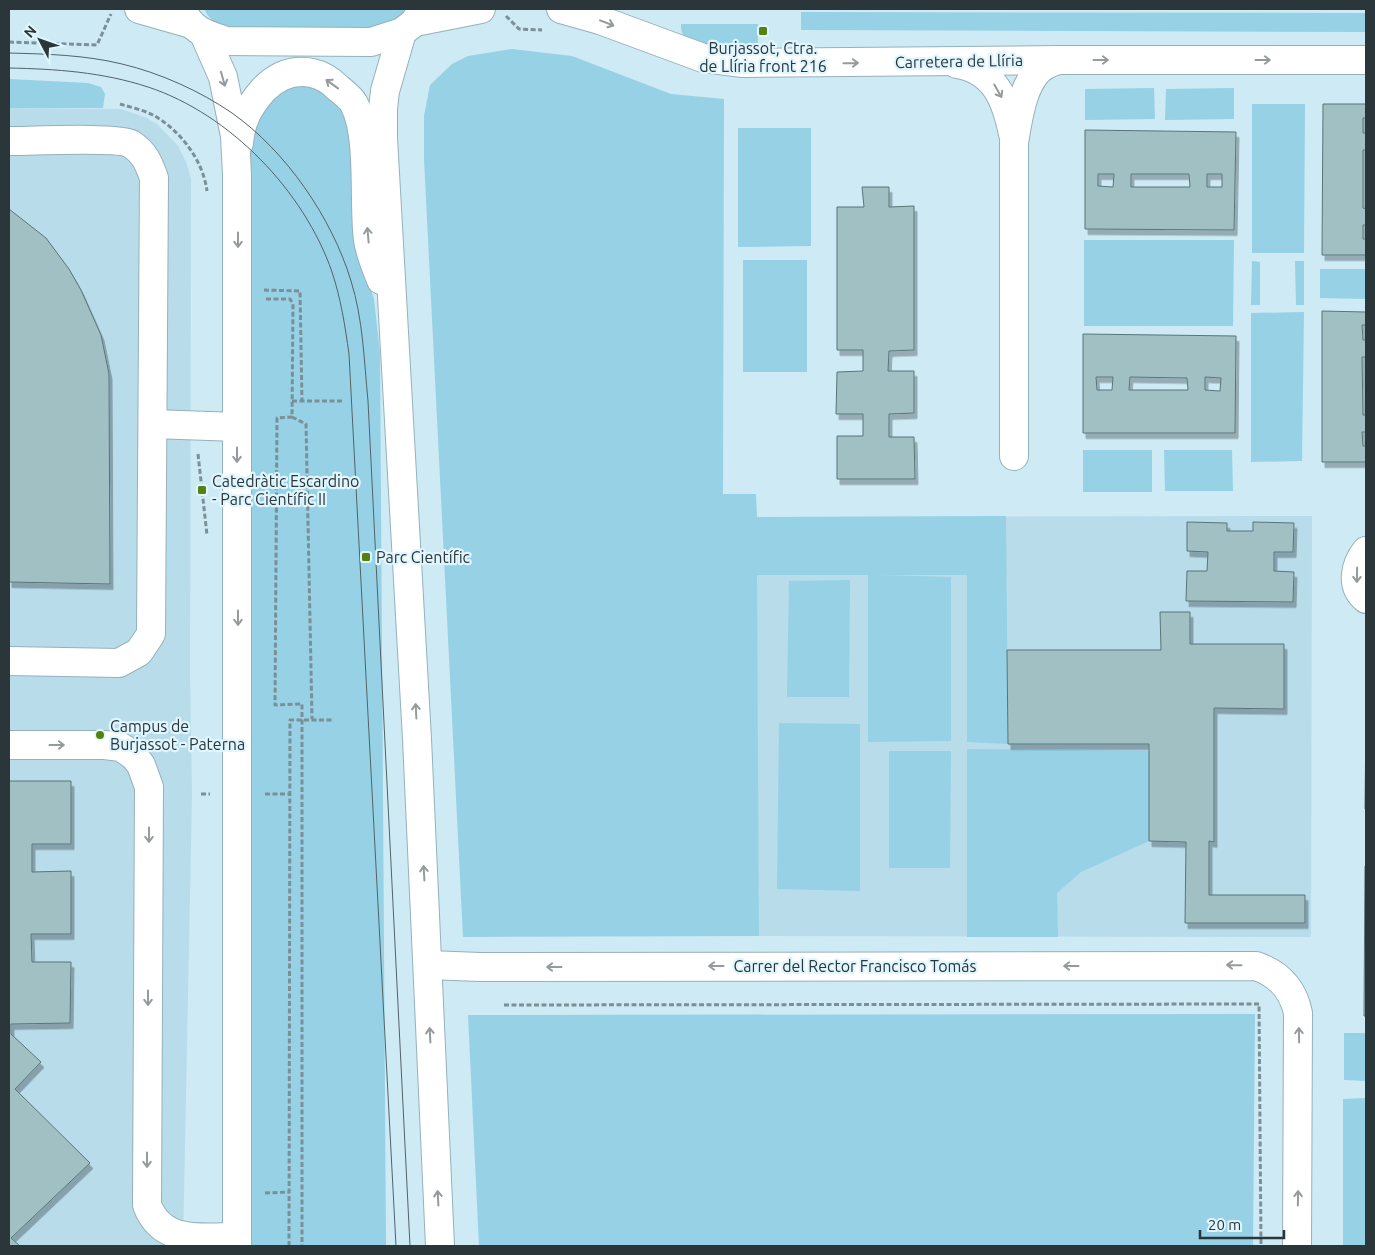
<svg xmlns="http://www.w3.org/2000/svg" width="1375" height="1255" font-family="Ubuntu,sans-serif">
<style>
.built{fill:#b8dcea}
.green{fill:#96d1e6}
.building{fill:#a1c0c3;stroke:#587578;fill-rule:evenodd;filter:url(#shadow)}
.lines{fill:none;stroke-linecap:round;stroke-linejoin:round}
.minor-casing{stroke:#95b1bb;stroke-width:30}
.major-casing{stroke:#95b1bb;stroke-width:30}
.path{stroke:#7b8f97;stroke-width:3;stroke-dasharray:5 2.5;stroke-linecap:butt}
.minor{stroke:#fff;stroke-width:28}
.major{stroke:#fff;stroke-width:28}
.tram{stroke:#536368;stroke-width:1}
.oneway{stroke:#959a9c}
.poi-dot{fill:#55820c;stroke:#dff6ff;stroke-width:2}
.labels{text-anchor:middle;stroke-width:4.5;stroke-linejoin:round;paint-order:stroke}
.poi-label{font-size:16px;fill:#2b363a;stroke:#dff6ff;text-anchor:start}
.street-label{font-size:16px;fill:#2b363a;stroke:#dff6ff}
</style>
<defs>
<filter id="shadow"><feDropShadow dx="3" dy="5.5" stdDeviation="0" flood-color="#0004"/></filter>
</defs>
<rect width="100%" height="100%" fill="#cdeaf5"/>
<!-- built -->
<g class="built">
<polygon points="9,108 121,109 147,118 158,125 178,146 186,162 191,179 190,677 192,794 183,1246 9,1246"/>
<polygon points="1312,516 1311,937 759,936 756,517"/>
</g>
<!-- green -->
<g class="green">
<path d="M204,9H407L403,15L382,29L222,27C214,22 208,17 204,9Z"/>
<polygon points="801,12 1366,13 1366,32 801,30"/>
<path d="M681,24H758V50C742,49 692,50 683,35C681,31 681,27 681,24Z"/>
<polygon points="512,49 572,56 671,94 724,99 723,494 756,494 757,517 1006,516 1008,744 967,742 967,575 880,575 951,577 951,741 868,742 868,575 757,575 759,936 463,937 424,159 424,116 430,85 452,64 468,56"/>
<polygon points="9,79 88,83 101,87 105,94 103,108 9,108"/>
<polygon points="292,85 308,85 327,92 350,119 363,265 374,299 380,353 386,1246 251,1246 250,162 253,125 259,108"/>
<polygon points="1154,88 1155,119 1085,120 1085,89"/>
<polygon points="1234,88 1234,119 1165,120 1166,89"/>
<polygon points="1252,104 1305,104 1304,253 1252,253"/>
<polygon points="738,128 811,128 811,246 738,247"/>
<polygon points="1084,240 1234,240 1233,326 1084,326"/>
<rect x="743" y="260" width="64" height="112"/>
<polygon points="1252,261 1260,262 1260,305 1251,305"/>
<polygon points="1295,261 1304,261 1304,305 1296,305"/>
<polygon points="1320,269 1366,269 1366,299 1320,298"/>
<polygon points="1304,312 1302,461 1251,462 1251,313"/>
<rect x="1083" y="450" width="69" height="42"/>
<polygon points="1164,450 1232,450 1233,491 1165,491"/>
<polygon points="850,580 849,697 787,697 789,581"/>
<polygon points="779,723 860,724 860,891 777,889"/>
<polygon points="967,749 1149,751 1149,841 1081,872 1057,893 1058,937 967,937"/>
<polygon points="889,751 951,751 950,868 889,868"/>
<polygon points="1255,1014 1253,1246 479,1246 468,1015"/>
<polygon points="1344,1033 1366,1033 1366,1081 1344,1080"/>
<polygon points="1366,1098 1366,1246 1343,1246 1343,1099"/>
</g>
<!-- building -->
<g class="building">
<polygon points="1323,104 1366,104 1366,118 1363,118 1363,133 1366,133 1366,150 1363,150 1363,208 1366,209 1366,225 1363,225 1363,239 1366,239 1366,255 1322,255"/>
<path d="M1085,130L1236,132L1234,230L1085,229ZM1098,174H1114L1113,187L1098,186ZM1131,174H1189L1190,187H1131ZM1207,174H1222V187H1207Z"/>
<polygon points="862,187 889,187 889,207 914,206 914,350 889,351 888,371 914,371 914,413 889,414 889,437 914,437 915,479 837,479 837,436 863,436 863,414 836,414 837,372 863,371 863,350 837,350 837,207 864,207"/>
<polygon points="9,209 46,238 69,269 81,290 101,335 109,374 110,584 9,582"/>
<polygon points="1322,311 1366,312 1366,325 1362,325 1363,340 1366,340 1366,357 1362,357 1363,415 1366,415 1366,432 1362,432 1363,446 1366,446 1366,462 1322,462"/>
<path d="M1083,334L1236,336L1235,433H1083ZM1096,377H1113L1112,390H1097ZM1130,377L1187,378L1188,390H1129ZM1205,377L1221,378L1220,391L1205,390Z"/>
<polygon points="1187,522 1227,523 1227,531 1253,531 1253,522 1294,523 1293,552 1274,552 1274,571 1294,572 1293,602 1186,601 1187,571 1207,571 1208,552 1187,551"/>
<polygon points="1160,612 1190,612 1190,644 1284,644 1284,709 1214,708 1214,842 1209,841 1209,895 1305,895 1305,923 1185,923 1186,842 1149,841 1149,744 1008,744 1007,650 1161,650"/>
<polygon points="1366,714 1366,809 1365,809"/>
<polygon points="9,781 71,781 71,844 32,844 32,872 71,871 71,934 31,934 32,962 71,962 70,1023 11,1024 11,1034 41,1062 15,1089 90,1163 11,1238 20,1246 9,1246"/>
<polygon points="1365,866 1366,866 1366,1016 1364,1016"/>
</g>
<g class="lines">
<defs>
<g id="minor">
<polyline points="561,9 600,20 703,58 743,63 1059,60 1366,60"/>
<polyline points="402,32 385,91 383,109 383,138 417,739 440,1246"/>
<polyline points="204,34 223,77 235,136 237,175 237,1246"/>
<path d="M957,64C995,70 1006,100 1013,134"/>
<path d="M9,141C29,141 119,137 131,144C145,153 149,164 154,178L151,634L139,652L119,663L9,661"/>
<path d="M239,143C241,120 249,106 264,89C277,76 293,69 312,73C322,75 331,81 338,88C343,92 351,98 354,104C371,136 363,203 368,240C370,254 376,267 381,280"/>
<polyline points="153,424 237,427"/>
<path d="M1014,456V143C1018,119 1023,75 1048,64C1051,62 1056,61 1059,60"/>
<path d="M1366,551C1355,565 1350,586 1366,599"/>
<path d="M9,745H105L121,747L134,756L141,765L149,787L147,1205C162,1245 202,1237 237,1237"/>
<path d="M428,965L480,967L1256,966C1279,974 1293,989 1298,1013L1297,1246"/>
</g>
<g id="major">
<polyline points="139,9 188,23"/>
<path d="M181,9C193,31 203,33 226,41L371,42L402,32L415,22L422,9"/>
<polyline points="415,22 481,9"/>
</g>
</defs>
<!-- minor casing -->
<use href="#minor" class="minor-casing"/>
<!-- major casing -->
<use href="#major" class="major-casing"/>
<!-- path -->
<g class="path">
<polyline points="506,16 519,29 542,30"/>
<polyline points="9,42 97,45 111,14"/>
<path d="M120,104C130,107 143,110 153,115C180,130 203,160 207,191"/>
<polyline points="264,290 300,291 302,402"/>
<polyline points="266,299 290,299 293,304 292,417 277,418 275,705 302,704 302,1246"/>
<polyline points="292,401 342,401"/>
<polyline points="292,417 306,424 312,719"/>
<polyline points="198,454 207,535"/>
<polyline points="201,794 210,794"/>
<polyline points="265,794 289,794"/>
<polyline points="504,1005 1259,1004 1261,1246"/>
<polyline points="265,1193 289,1192"/>
<polyline points="289,1246 290,720 334,720"/>
</g>
<!-- minor -->
<use href="#minor" class="minor"/>
<!-- major -->
<use href="#major" class="major"/>
<!-- tram -->
<g class="tram">
<path d="M9,53C47,54 85,55 122,64C160,73 200,91 232,113C286,151 332,218 351,281C363,319 364,360 368,401L410,1246"/>
<path d="M9,68C56,69 102,72 148,87C230,114 304,191 332,272C341,299 345,326 349,354L396,1246"/>
</g>
</g>
<!-- one-way arrows -->
<defs><path id="oneway-shaft" d="M-6 0H5M1.5-3L5.5 0L1.5 3" fill="none" stroke-width="1.6" stroke-linecap="round" stroke-linejoin="round" transform="scale(1.25)"/></defs>
<g class="oneway">
<use href="#oneway-shaft" transform="translate(607 23) rotate(21)"/>
<use href="#oneway-shaft" transform="translate(1101 60)"/>
<use href="#oneway-shaft" transform="translate(1263 60)"/>
<use href="#oneway-shaft" transform="translate(851 63) rotate(-1)"/>
<use href="#oneway-shaft" transform="translate(223 79) rotate(74)"/>
<use href="#oneway-shaft" transform="translate(332 84) rotate(-144)"/>
<use href="#oneway-shaft" transform="translate(998 91) rotate(60)"/>
<use href="#oneway-shaft" transform="translate(368 235) rotate(-95)"/>
<use href="#oneway-shaft" transform="translate(238 240) rotate(90)"/>
<use href="#oneway-shaft" transform="translate(237 455) rotate(90)"/>
<use href="#oneway-shaft" transform="translate(1357 575) rotate(91)"/>
<use href="#oneway-shaft" transform="translate(238 618) rotate(90)"/>
<use href="#oneway-shaft" transform="translate(416 711) rotate(-93)"/>
<use href="#oneway-shaft" transform="translate(57 745)"/>
<use href="#oneway-shaft" transform="translate(149 835) rotate(90)"/>
<use href="#oneway-shaft" transform="translate(424 873) rotate(-93)"/>
<use href="#oneway-shaft" transform="translate(1234 965) rotate(-179)"/>
<use href="#oneway-shaft" transform="translate(716 966) rotate(180)"/>
<use href="#oneway-shaft" transform="translate(1071 966) rotate(180)"/>
<use href="#oneway-shaft" transform="translate(554 967) rotate(180)"/>
<use href="#oneway-shaft" transform="translate(148 998) rotate(90)"/>
<use href="#oneway-shaft" transform="translate(430 1035) rotate(-93)"/>
<use href="#oneway-shaft" transform="translate(1299 1035) rotate(-91)"/>
<use href="#oneway-shaft" transform="translate(147 1160) rotate(90)"/>
<use href="#oneway-shaft" transform="translate(438 1198) rotate(-93)"/>
<use href="#oneway-shaft" transform="translate(1298 1198) rotate(-89)"/>
</g>
<!-- markers -->
<g class="poi-dot">
<rect x="758" y="26" width="10" height="10" rx="2.5"/>
<rect x="197" y="485" width="10" height="10" rx="2.5"/>
<rect x="361" y="552" width="10" height="10" rx="2.5"/>
<circle cx="100" cy="735" r="5"/>
</g>
<g class="labels">
<!-- poi labels -->
<g class="poi-label">
<text x="763" y="54" text-anchor="middle">Burjassot, Ctra.<tspan x="763" dy="18">de Llíria front 216</tspan></text>
<text x="212" y="487">Catedràtic Escardino<tspan x="212" dy="18">- Parc Científic II</tspan></text>
<text x="376" y="563">Parc Científic</text>
<text x="110" y="732">Campus de<tspan x="110" dy="18">Burjassot - Paterna</tspan></text>
</g>
<!-- street labels -->
<g class="street-label">
<text transform="translate(959 61) rotate(-1)" y="6">Carretera de Llíria</text>
<text x="855" y="972">Carrer del Rector Francisco Tomás</text>
</g>
</g>
<!-- border -->
<rect width="1375" height="1255" fill="none" stroke="#2b363a" stroke-width="20"/>
<!-- north arrow -->
<g transform="translate(40 40) rotate(311)" stroke="#dff6ff" stroke-width="4" paint-order="stroke">
<path d="M0-4L9 19L0 12L-9 19Z" fill="#2b363a"/>
<text y="-8" font-size="14" font-weight="bold" text-anchor="middle" fill="#2b363a">N</text>
</g>
<!-- scale -->
<path d="M1200 1230v8h84v-8" fill="none" stroke="#2b363a" stroke-width="2.5"/>
<text x="1208" y="1230" font-size="15" fill="#2b363a" stroke="#dff6ff" stroke-width="4" paint-order="stroke">20 m</text>
</svg>
